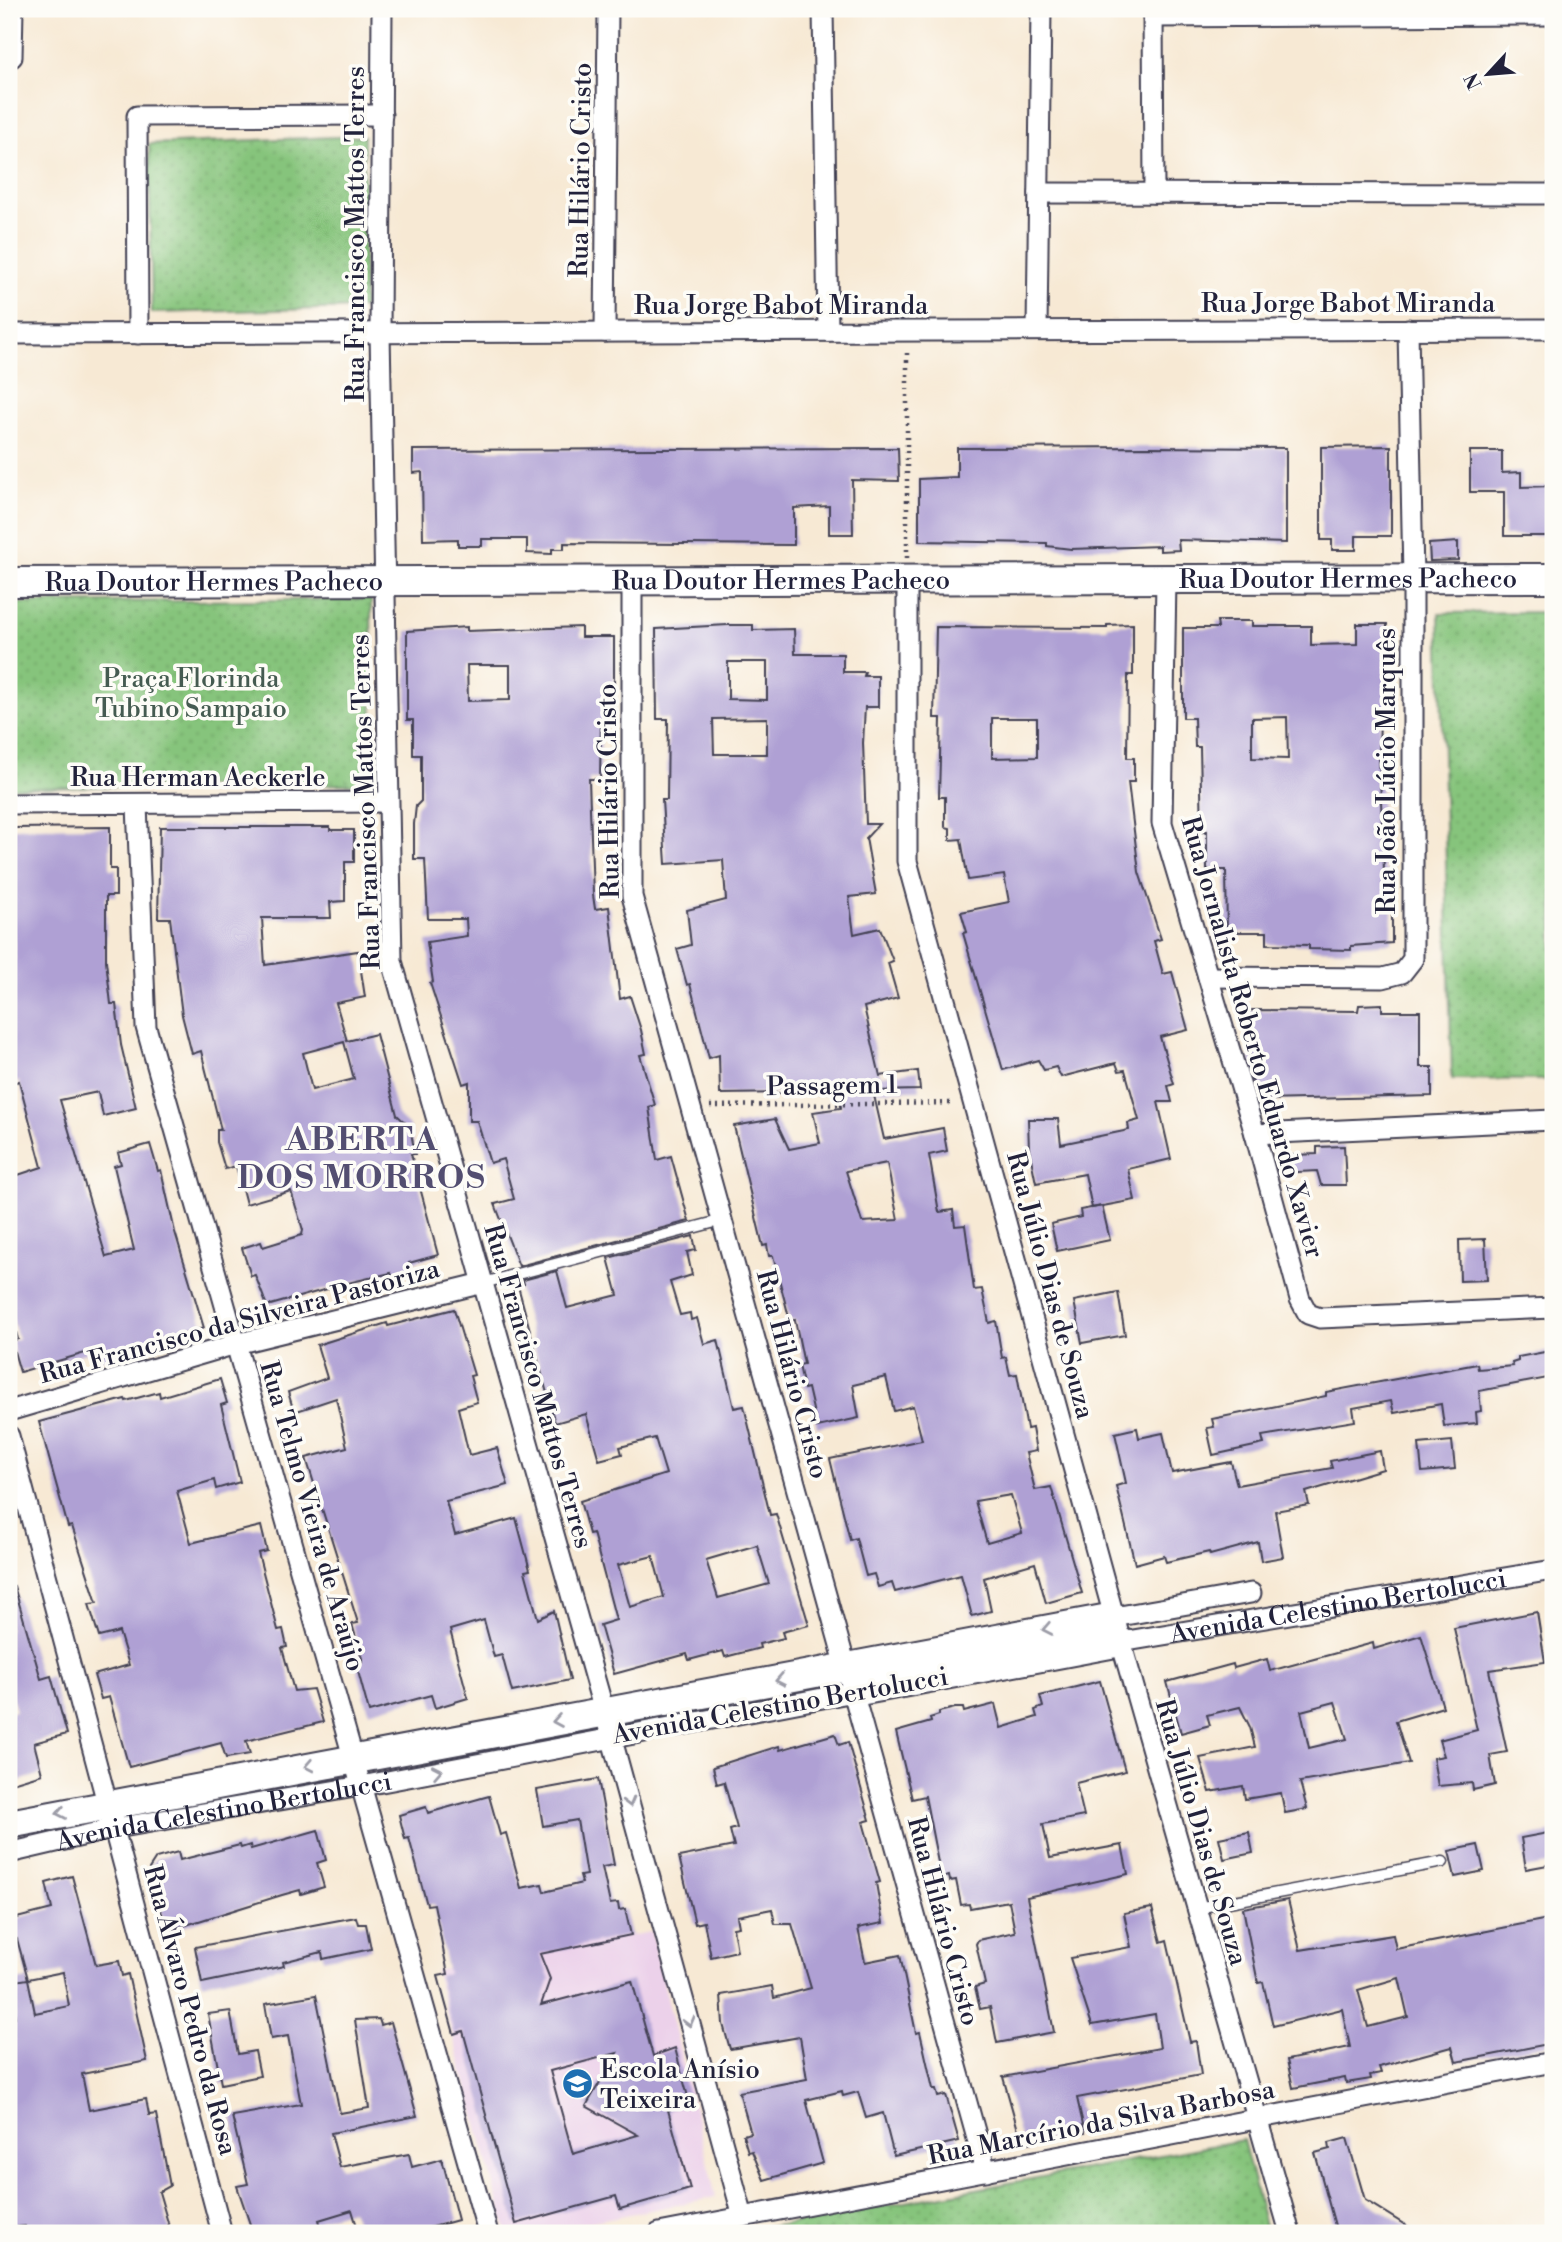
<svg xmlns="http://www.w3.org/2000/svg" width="1562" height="2242" font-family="'Libre Bodoni',serif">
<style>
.built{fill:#ecd1ea}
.park{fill:url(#park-dots);stroke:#54735b;stroke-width:2}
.building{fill:#afa0d4;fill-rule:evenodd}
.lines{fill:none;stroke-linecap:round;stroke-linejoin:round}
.lane-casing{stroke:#424052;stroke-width:13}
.street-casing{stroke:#424052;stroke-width:23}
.secondary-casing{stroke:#424052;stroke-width:32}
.path{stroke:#424052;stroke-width:4.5;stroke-dasharray:2 5;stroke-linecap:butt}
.lane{stroke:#fff;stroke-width:10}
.street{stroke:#fff;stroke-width:19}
.secondary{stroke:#fff;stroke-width:28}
.oneway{stroke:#9c9ca7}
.labels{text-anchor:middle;stroke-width:7;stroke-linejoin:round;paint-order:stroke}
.street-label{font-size:26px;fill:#22223b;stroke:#fdfcf7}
.park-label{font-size:26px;fill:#455b51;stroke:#fdfcf7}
.poi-label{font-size:26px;fill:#22223b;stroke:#fdfcf7;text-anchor:start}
.district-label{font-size:33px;font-weight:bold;letter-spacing:2px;fill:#534e71;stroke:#fdfcf7}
</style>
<defs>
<pattern id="park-dots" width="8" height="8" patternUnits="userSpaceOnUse" patternTransform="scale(1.75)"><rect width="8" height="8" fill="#86c47b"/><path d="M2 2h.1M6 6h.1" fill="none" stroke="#73a86b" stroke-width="1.8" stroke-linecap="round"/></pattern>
</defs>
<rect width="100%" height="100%" fill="#fdfcf7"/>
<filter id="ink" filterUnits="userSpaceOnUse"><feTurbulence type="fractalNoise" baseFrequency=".0143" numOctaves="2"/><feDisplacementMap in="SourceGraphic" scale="14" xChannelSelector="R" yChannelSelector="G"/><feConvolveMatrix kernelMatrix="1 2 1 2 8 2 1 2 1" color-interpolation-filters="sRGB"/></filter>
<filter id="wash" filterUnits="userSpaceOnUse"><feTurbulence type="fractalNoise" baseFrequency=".00686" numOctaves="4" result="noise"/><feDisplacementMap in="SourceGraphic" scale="28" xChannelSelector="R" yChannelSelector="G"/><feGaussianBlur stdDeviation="1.57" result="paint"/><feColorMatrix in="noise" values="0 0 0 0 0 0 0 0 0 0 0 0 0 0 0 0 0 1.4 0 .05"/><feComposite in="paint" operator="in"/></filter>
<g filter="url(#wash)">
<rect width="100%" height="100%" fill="#f7e9d4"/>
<!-- built -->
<polygon class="built" points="651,1932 716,2197 534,2233 507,2233 435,1971"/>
<!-- park -->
<g class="park">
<polygon points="364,136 364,308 152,313 149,144"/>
<polygon points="371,599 373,784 9,788 9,603"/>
<polygon points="1553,612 1553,1080 1452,1079 1439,613"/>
<polygon points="1243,2140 1267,2233 737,2233"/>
</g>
<g id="blocks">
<!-- building -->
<g class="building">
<polygon points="1391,446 1391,536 1356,536 1356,550 1332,550 1332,540 1321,540 1321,447"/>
<polygon points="1148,447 1286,448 1286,543 1178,540 1179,550 1160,551 1160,546 1071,549 1047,546 1047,543 919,541 919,479 957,477 957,448"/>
<polygon points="898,448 899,481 852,480 853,534 829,534 829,506 794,508 794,545 564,543 564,549 552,549 552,554 527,553 527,539 482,539 482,546 458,546 458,539 423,540 422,472 413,473 413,450"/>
<polygon points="1470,451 1502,451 1502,473 1521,472 1521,487 1553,486 1553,536 1504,536 1504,492 1470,492"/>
<polygon points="1458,542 1458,560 1430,561 1429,544"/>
<path d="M1217,621H1252V626H1311V645L1357,644V624H1387L1386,696H1391V716L1380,717L1379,755L1384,870H1392V943L1351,946V950L1309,949V945L1267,944V932H1227L1226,870H1207V831L1202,832L1200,747H1195L1194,718H1183V628H1218ZM1287,717L1288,759L1252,758V718Z"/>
<path d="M1133,624V675H1128L1127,758H1134V782H1128L1139,872L1161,939L1154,941L1163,974L1172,972L1188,1030L1160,1037L1174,1084L1168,1086L1172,1102H1158L1171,1159L1128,1169L1135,1200L1092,1208L1085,1174L1036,1183L1029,1149L1028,1119H1058L1061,1144L1129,1130L1128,1123L1139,1120L1125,1070L1119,1071L1116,1063L1061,1077L1056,1067L1044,1070L1038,1060L1003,1070L963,933L967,932L961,912L1009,902L1004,875L968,880L961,839L950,840V828L945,827V797H939L941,718H934L936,627L1107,628V625ZM992,718H1037V757L992,758Z"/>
<path d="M728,625H753V630L794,629L795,654H843V672H865L864,676H878V707H865L863,743L866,824H879L866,838L876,894L849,897L854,934L880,928L893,961L888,963L898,998L864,1007L880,1076L918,1071L920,1090L873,1091L884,1139L943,1128L947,1151L929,1155L939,1212L953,1210L955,1226L965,1225L974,1290L982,1289L989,1323L996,1321L1002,1358L1006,1357L1010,1375L1017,1374L1027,1429L1032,1428L1036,1451L1026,1453L1035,1490L1051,1487L1082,1593L1046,1603L1035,1563L984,1578L991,1611L972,1616L961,1575L895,1592L892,1583L878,1587L874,1574L866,1576L856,1538L850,1540L830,1459L922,1440L913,1406L894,1411L886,1377L853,1385L859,1418L817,1427L808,1388L804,1389L799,1365L804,1364L795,1320L790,1321L773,1256H769L767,1245L763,1246L734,1126L775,1119L789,1149L820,1143L813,1112L841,1108L840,1092L720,1094L719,1055L709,1058L690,984L687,985L677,949L691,945L687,910L726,900L723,860L666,864L662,800H667L668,719H657L656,629ZM728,662H767V700L728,699ZM767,718V754H714L713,719ZM887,1163L898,1220L862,1222L846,1171ZM1011,1495L1022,1533L987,1543L975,1501Z"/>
<path d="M467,627V631L581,627V637H614V720H601L600,779H589L593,895L595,909L609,907L620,999L630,996L641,1030L646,1054L640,1055L655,1105L649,1107L657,1160L671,1156L689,1221L519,1266L495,1204L514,1199L503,1159L490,1163L477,1121H469V1082L463,1084L430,983L433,982L427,942L467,936L466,919H428L425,859H414V824L416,806L421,801V755H413V720H407V631ZM467,665H510V700L468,701Z"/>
<polygon points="110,827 110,869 116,869 116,896 106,896 106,961 111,1004 116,1004 121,1045 136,1108 103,1116 98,1092 60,1100 106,1257 134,1250 114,1166 121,1164 118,1153 150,1144 158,1171 161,1170 175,1232 204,1328 95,1361 92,1351 20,1372 11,1341 18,1339 9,1306 9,1178 42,1167 19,1081 13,1083 9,1066 9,960 15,960 12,919 9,919 9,899 12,899 12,828"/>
<path d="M160,827H330V830H354V862H345V901L330,902L331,918H262L265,965L358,951L365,997L336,1003L347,1041L376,1034L397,1115L410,1127L415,1154H411L438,1255L409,1263L412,1273L393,1278L391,1273L352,1282L267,1306L255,1275L251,1276L242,1248L261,1242L263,1247L302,1235L303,1230L291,1191L246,1204L236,1166L225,1169L217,1142V1130H221L201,1051L192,1054L182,1015L170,918H158ZM344,1042L354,1079L312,1090L303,1053Z"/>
<polygon points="1382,1004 1382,1011 1420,1011 1420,1067 1432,1067 1432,1096 1258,1100 1250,1073 1249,1010 1358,1011 1359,1005"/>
<polygon points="1344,1146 1346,1185 1321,1185 1317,1171 1278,1173 1275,1156 1317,1154 1317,1147"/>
<polygon points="1102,1206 1110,1240 1057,1251 1051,1224 1081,1217 1080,1210"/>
<path d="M693,1236L696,1250L687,1252L692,1275L670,1282L680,1315L690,1313L691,1320L697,1318L704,1344L718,1340L734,1408L744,1406L770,1515L776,1514L809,1625L782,1632L784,1638L759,1644L760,1648L725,1657L723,1651L689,1660L687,1654L614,1674L600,1625L616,1620L593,1533L589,1534L580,1501L666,1474L655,1438L620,1447L622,1454L599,1460L586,1414L555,1423L518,1286L524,1284L523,1280L557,1271L567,1308L618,1295L608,1258ZM757,1545L769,1584L718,1598L706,1560ZM653,1556L664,1597L630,1607L618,1565Z"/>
<polygon points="1485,1239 1487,1280 1460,1281 1459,1240"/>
<polygon points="1118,1292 1125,1335 1082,1343 1074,1301"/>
<polygon points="454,1309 474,1375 470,1376 477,1402 458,1408 469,1455 497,1448 508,1485 446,1501 455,1535 516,1518 530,1570 525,1571 538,1619 554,1611 570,1680 512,1692 502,1655 494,1657 484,1620 450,1630 468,1698 435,1708 431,1695 369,1712 356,1664 363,1662 352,1624 358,1623 306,1458 347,1447 336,1398 294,1412 288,1392 327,1378 317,1345 387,1323 388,1326"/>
<polygon points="1550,1351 1553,1377 1479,1391 1481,1411 1476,1412 1477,1423 1444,1426 1441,1404 1394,1413 1391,1401 1353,1408 1355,1421 1262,1436 1264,1444 1213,1455 1207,1428 1214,1427 1212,1419 1326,1396 1326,1392 1477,1364 1478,1369 1513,1366 1512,1363 1518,1361 1518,1357"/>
<polygon points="220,1379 227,1403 221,1405 240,1482 216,1489 214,1480 177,1491 191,1543 261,1526 267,1551 258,1553 278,1630 283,1629 287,1647 282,1648 294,1691 313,1689 323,1722 246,1741 250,1754 226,1758 221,1743 129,1767 109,1697 101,1699 94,1675 129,1665 119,1632 99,1637 89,1604 97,1603 72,1526 68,1527 39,1422 125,1399 126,1401 159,1392 160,1397"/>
<polygon points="1137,1428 1139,1438 1163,1433 1172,1473 1231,1462 1237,1485 1332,1468 1330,1461 1380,1451 1383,1469 1306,1492 1309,1505 1275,1511 1283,1557 1261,1561 1258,1542 1210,1555 1209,1552 1166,1562 1164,1556 1135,1564 1116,1486 1126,1483 1115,1433"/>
<polygon points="1452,1441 1455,1469 1422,1472 1419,1444"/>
<polygon points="14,1586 41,1679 51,1676 67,1734 34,1743 42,1774 9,1784 9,1712 16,1711 9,1688 9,1587"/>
<polygon points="1537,1612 1545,1662 1489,1670 1507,1752 1490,1755 1495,1785 1473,1790 1472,1783 1438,1786 1433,1758 1444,1756 1439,1740 1477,1730 1454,1628"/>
<path d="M1421,1635L1443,1707L1396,1721L1409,1763L1300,1782L1307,1809L1285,1813L1281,1793L1245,1799L1243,1786L1210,1792L1200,1758L1255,1747L1250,1727L1240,1707L1207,1715L1210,1725L1181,1733L1167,1682L1233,1664L1234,1668L1267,1659L1270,1671L1373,1643L1374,1649ZM1335,1702L1347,1739L1309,1748L1301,1711Z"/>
<polygon points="1100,1681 1125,1771 1076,1783 1084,1816 1043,1824 1050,1858 1122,1845 1128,1874 1027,1897 1054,2032 997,2043 990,2007 980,2009 975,1987 985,1984 976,1944 978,1940 1015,1932 1009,1901 970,1908 969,1904 961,1905 956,1880 950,1881 949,1876 941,1878 925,1796 912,1799 896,1732 931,1722 930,1718 939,1715 939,1712 955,1708 963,1708 964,1712 995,1704 1001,1728 1037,1717 1035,1710 1043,1707 1040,1696"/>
<polygon points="835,1734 839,1745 848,1742 870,1820 863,1822 880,1882 876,1883 883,1923 858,1928 865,1962 900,1955 916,2033 920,2032 933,2089 936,2089 938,2097 946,2095 959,2141 894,2156 883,2113 866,2118 858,2092 843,2096 842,2091 806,2100 823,2163 764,2180 752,2151 748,2152 743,2135 751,2133 739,2092 807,2079 800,2037 730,2049 723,2024 721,1995 772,1986 774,1998 811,1988 792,1924 775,1924 772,1909 737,1916 739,1927 733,1928 737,1951 711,1957 704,1922 695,1924 679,1857 734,1846 730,1830 737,1828 724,1782 717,1784 713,1767 779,1746 780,1750"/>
<path d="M598,1779L614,1865L602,1867L610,1904L618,1903L619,1910L625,1909L631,1935L540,1954L550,1979L541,2005L632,1981L653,2056L675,2048L682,2075L690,2104L668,2110L690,2189L620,2209L616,2196L516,2224L463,2031L454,2034L438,1976L448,1974L434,1904L427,1905L409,1838L405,1839L399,1815L426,1807L428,1813L489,1796L500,1835L506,1833L521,1888L542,1884L544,1892L582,1883L580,1876L586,1875L577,1820L543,1826L537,1790ZM617,2053L586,2106L638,2135L573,2154L550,2071Z"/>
<polygon points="318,1830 326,1860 317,1863 324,1887 301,1894 300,1890 282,1895 167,1931 149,1869 156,1858 178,1852 180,1860 240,1845 241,1848 250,1845 251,1849"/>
<polygon points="1249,1832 1253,1853 1224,1859 1219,1838"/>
<polygon points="1553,1832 1553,1864 1526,1869 1521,1838"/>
<polygon points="1478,1845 1484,1871 1455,1877 1449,1851"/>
<path d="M72,1876L96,1965L119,1961L122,1976L128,1974L147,2061L82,2074L89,2110L146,2099L149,2115L156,2114L170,2186L159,2192L171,2233H28L25,2226L9,2228V2060L12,2059L9,2034L13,2033L10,2018L15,2017L9,1982L28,1979L17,1939L9,1941V1920L52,1909L46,1883ZM63,1972L69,2006L35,2013L28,1979Z"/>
<path d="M1288,1900L1300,1950L1393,1935L1396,1949L1553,1918V2033L1546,2035L1548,2044L1456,2062L1452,2047L1379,2067L1381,2073L1370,2075L1371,2079L1346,2083L1345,2078L1293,2088L1287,2060L1350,2047L1342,2009L1273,2026L1263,1982L1258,1983L1243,1908ZM1399,1978L1408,2017L1368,2027L1358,1990Z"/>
<polygon points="1152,1908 1161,1942 1167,1940 1190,2042 1196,2041 1201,2075 1077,2098 1085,2133 1022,2144 1003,2077 1160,2048 1155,2014 1092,2025 1070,1958 1131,1947 1124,1913"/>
<polygon points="356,1917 358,1924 366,1924 371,1949 323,1959 322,1952 283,1962 284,1966 202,1983 195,1947"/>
<polygon points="316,1995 340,2113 369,2108 355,2020 379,2019 381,2025 391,2022 417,2116 331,2133 340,2167 409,2154 412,2167 442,2159 458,2220 429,2228 431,2233 359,2233 352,2210 319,2220 323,2233 253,2233 237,2186 248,2184 232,2116 301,2104 288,2036 271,2039 265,2004"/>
<polygon points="230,2011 238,2054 255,2051 260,2076 221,2084 208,2014"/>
<polygon points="1347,2138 1365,2200 1418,2233 1337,2233 1315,2153 1330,2149 1329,2143"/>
</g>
</g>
</g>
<g filter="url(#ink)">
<use href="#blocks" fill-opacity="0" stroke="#424052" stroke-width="2"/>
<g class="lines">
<defs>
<g id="lane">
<polyline points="483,1283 723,1220"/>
<polyline points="1197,1908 1443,1862"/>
</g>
<g id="street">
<polyline points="382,9 380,333 392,961 611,1736 743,2217"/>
<polyline points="823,9 828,331"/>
<polyline points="1153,9 1154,193"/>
<polyline points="1153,17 1553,15"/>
<polyline points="12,57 13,9"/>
<polyline points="1039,193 1553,194"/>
<polyline points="1037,330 1041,9"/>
<polyline points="605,332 608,9"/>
<polyline points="9,334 1553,329"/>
<polyline points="138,334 137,116 382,115"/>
<polyline points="1166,579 1162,823 1255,1134 1300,1299 1308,1314 1320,1318 1553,1308"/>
<polyline points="907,580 907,861 1121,1642 1290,2233"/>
<polyline points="632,581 632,896 986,2171"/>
<polyline points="9,804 388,802"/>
<polyline points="137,805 146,1027 488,2233"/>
<polyline points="1208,977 1383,978 1402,973 1413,959 1413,578 1408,329"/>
<polyline points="1255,1134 1553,1120"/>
<polyline points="9,1411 236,1344 483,1283"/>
<polyline points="9,1436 222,2233"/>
<polyline points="1114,1617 1251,1593"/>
<path id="s1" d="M1121,1642L1553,1570"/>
<path id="s2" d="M9,1853L116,1828L361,1786L854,1692"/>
<polyline points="659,2233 1553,2062"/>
</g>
<g id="secondary">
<path id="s3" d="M9,582L1553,578"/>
<polyline points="854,1692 1121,1642"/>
<polyline points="9,1824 1114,1617"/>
</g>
</defs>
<!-- lane casing -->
<use href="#lane" class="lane-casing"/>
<!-- street casing -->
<use href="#street" class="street-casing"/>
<!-- secondary casing -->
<use href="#secondary" class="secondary-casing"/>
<!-- path -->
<g class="path">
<polyline points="907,558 907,349"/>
<polyline points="710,1106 954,1103"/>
</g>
<!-- lane -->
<use href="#lane" class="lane"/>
<!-- street -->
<use href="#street" class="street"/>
<!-- secondary -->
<use href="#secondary" class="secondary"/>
</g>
<!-- one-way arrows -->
<defs><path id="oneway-chevron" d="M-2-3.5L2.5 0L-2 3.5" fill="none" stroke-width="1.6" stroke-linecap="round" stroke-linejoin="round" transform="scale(1.75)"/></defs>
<g class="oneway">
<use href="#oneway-chevron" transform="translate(1047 1629) rotate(169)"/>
<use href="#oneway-chevron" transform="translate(780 1680) rotate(169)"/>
<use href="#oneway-chevron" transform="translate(557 1721) rotate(170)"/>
<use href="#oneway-chevron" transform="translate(309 1766) rotate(169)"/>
<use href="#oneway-chevron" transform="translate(437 1771) rotate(-11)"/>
<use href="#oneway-chevron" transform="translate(629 1802) rotate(75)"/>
<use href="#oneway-chevron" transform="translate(61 1813) rotate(169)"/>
<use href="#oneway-chevron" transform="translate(689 2022) rotate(75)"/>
</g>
</g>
<!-- icons -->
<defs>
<symbol id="school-disc" viewBox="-11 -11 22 22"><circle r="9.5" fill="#1f6fb2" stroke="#fdfcf7"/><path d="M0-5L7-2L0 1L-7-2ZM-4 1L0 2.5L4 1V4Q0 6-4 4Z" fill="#fff"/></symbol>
</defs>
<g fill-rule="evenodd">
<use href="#school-disc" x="560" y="2066" width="35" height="35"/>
</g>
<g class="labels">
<!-- street labels -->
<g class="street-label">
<text transform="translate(580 170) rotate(-89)" y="9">Rua Hilário Cristo</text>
<text transform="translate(355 234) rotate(-90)" y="9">Rua Francisco Mattos Terres</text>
<text x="1348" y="312">Rua Jorge Babot Miranda</text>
<text x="781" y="314">Rua Jorge Babot Miranda</text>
<text dy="9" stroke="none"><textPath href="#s3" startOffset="1339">Rua Doutor Hermes Pacheco</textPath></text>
<text dy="9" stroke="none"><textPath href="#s3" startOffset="772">Rua Doutor Hermes Pacheco</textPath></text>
<text dy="9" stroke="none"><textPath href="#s3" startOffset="205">Rua Doutor Hermes Pacheco</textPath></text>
<text transform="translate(1386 771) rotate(-90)" y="9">Rua João Lúcio Marquês</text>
<text x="198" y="786">Rua Herman Aeckerle</text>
<text transform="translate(608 791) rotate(-91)" y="9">Rua Hilário Cristo</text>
<text transform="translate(365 802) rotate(-92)" y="9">Rua Francisco Mattos Terres</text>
<text transform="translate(1253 1037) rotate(74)" y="9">Rua Jornalista Roberto Eduardo Xavier</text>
<text transform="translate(832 1085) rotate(-1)" y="9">Passagem 1</text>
<text transform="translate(1051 1285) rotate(75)" y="9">Rua Júlio Dias de Souza</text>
<text transform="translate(239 1321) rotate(-15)" y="9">Rua Francisco da Silveira Pastoriza</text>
<text transform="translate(793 1374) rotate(75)" y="9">Rua Hilário Cristo</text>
<text transform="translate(539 1386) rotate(74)" y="9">Rua Francisco Mattos Terres</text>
<text transform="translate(313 1516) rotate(74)" y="9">Rua Telmo Vieira de Araújo</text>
<text dy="9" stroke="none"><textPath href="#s1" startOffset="220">Avenida Celestino Bertolucci</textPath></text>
<text transform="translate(780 1705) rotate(-10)" y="9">Avenida Celestino Bertolucci</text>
<text dy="9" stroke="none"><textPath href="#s2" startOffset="219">Avenida Celestino Bertolucci</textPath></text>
<text transform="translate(1202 1832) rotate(74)" y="9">Rua Júlio Dias de Souza</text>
<text transform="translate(944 1921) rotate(75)" y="9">Rua Hilário Cristo</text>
<text transform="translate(191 2010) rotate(75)" y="9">Rua Álvaro Pedro da Rosa</text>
<text transform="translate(1101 2122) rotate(-11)" y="9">Rua Marcírio da Silva Barbosa</text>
</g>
<!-- park labels -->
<g class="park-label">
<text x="191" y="687">Praça Florinda<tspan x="191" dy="30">Tubino Sampaio</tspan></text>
</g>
<!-- poi labels -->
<g class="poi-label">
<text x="600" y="2078">Escola Anísio<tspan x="600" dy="30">Teixeira</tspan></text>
</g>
<!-- district labels -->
<g class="district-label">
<text x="362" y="1150">ABERTA<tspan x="362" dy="38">DOS MORROS</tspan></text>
</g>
</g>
<!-- margin -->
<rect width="1562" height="2242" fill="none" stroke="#fdfcf7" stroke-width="35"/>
<!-- north arrow -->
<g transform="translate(1488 74) rotate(244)" stroke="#fdfcf7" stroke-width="5" paint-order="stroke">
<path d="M0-5L12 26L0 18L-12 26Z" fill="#22223b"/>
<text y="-10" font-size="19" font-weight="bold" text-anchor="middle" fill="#22223b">N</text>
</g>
</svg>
